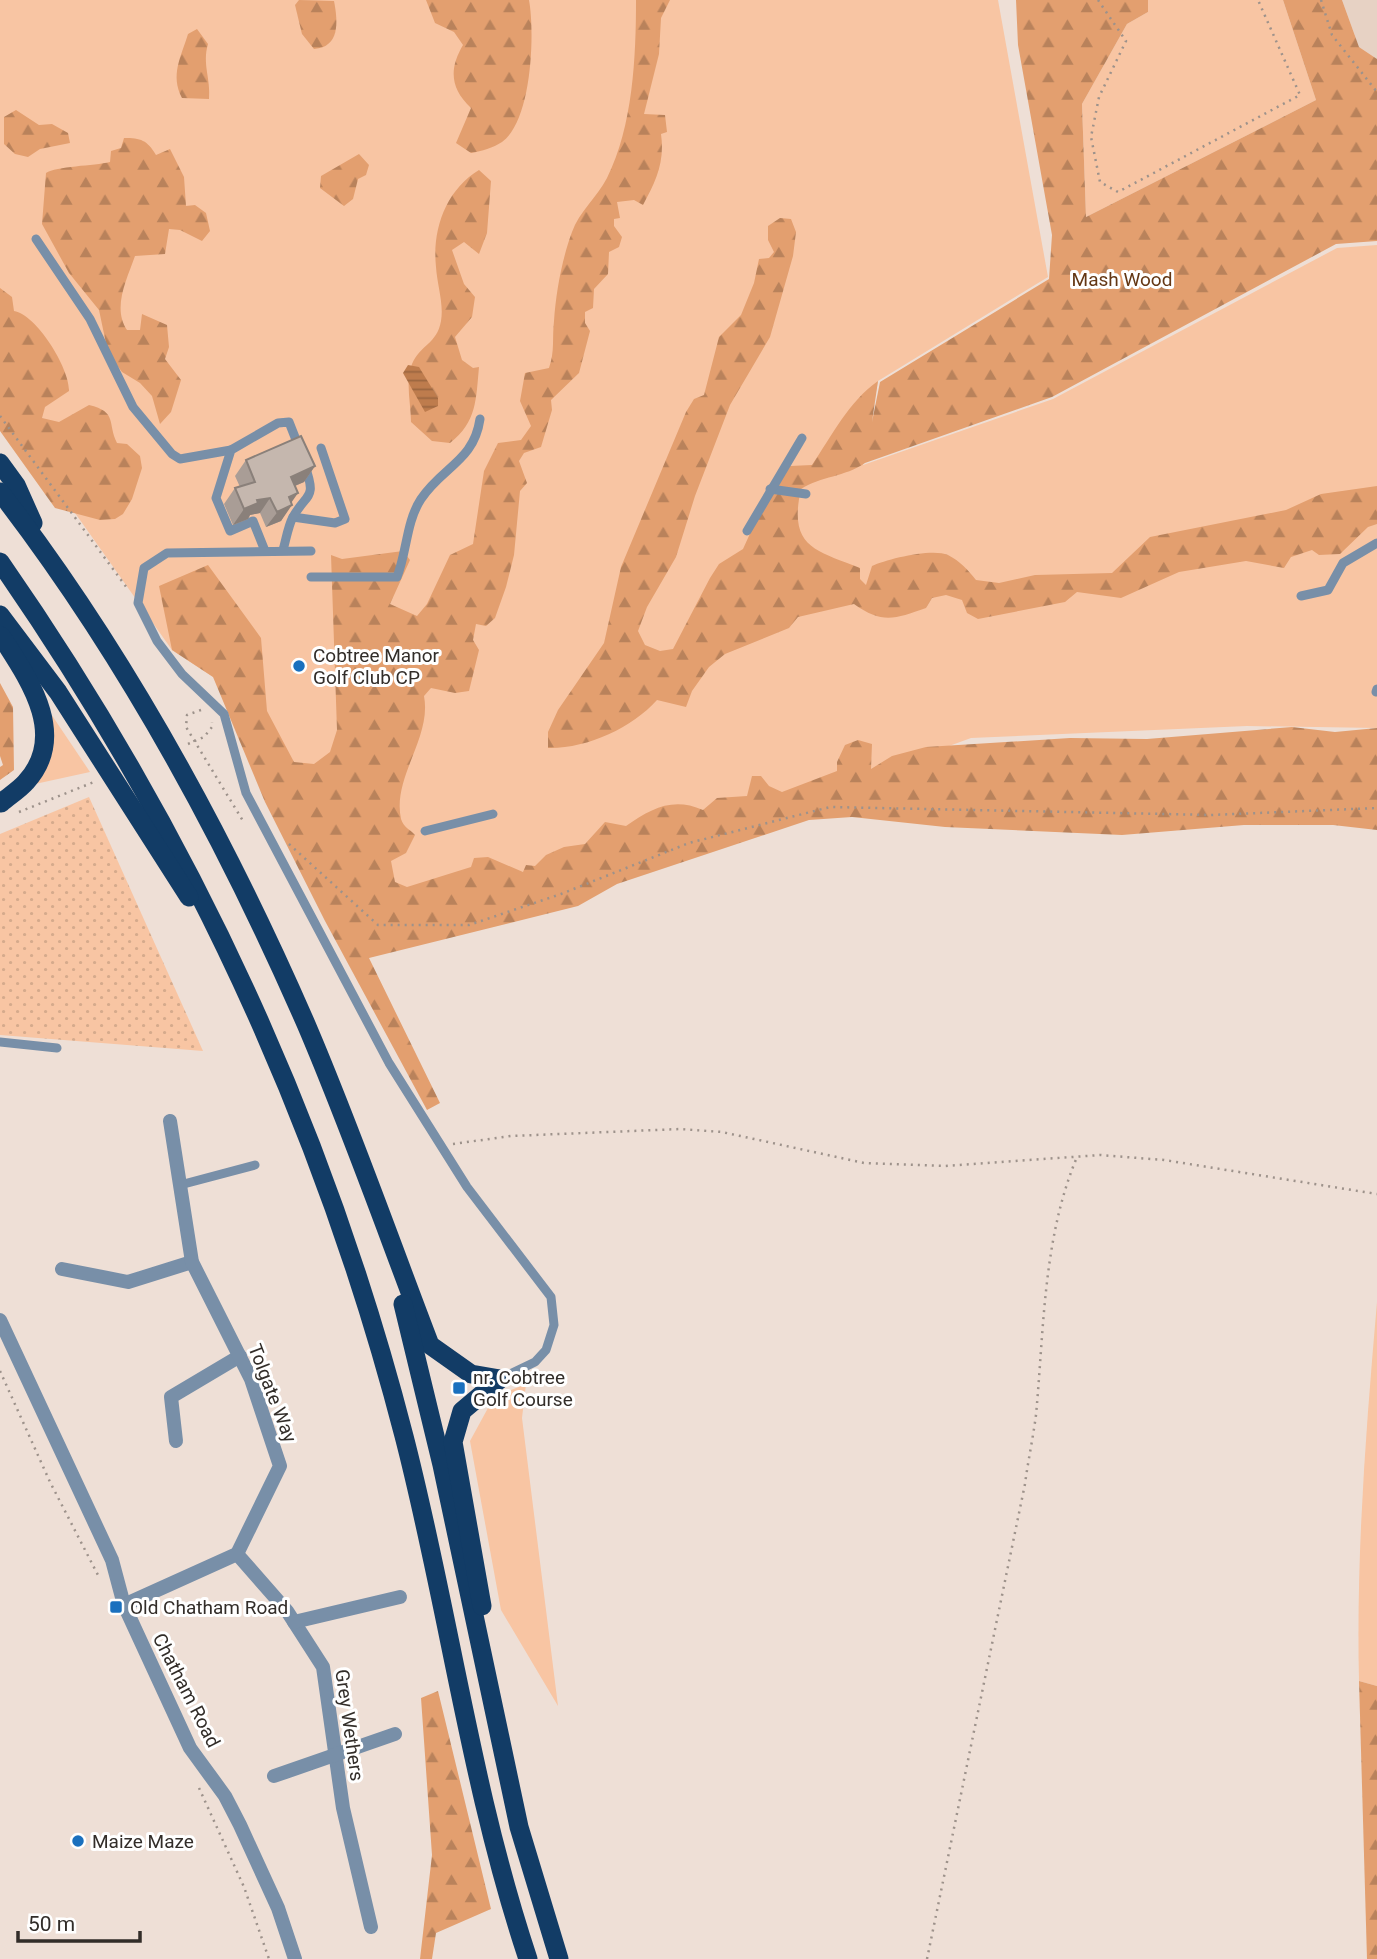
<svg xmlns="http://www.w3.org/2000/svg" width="1377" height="1959" font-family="Roboto,sans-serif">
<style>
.built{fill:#e7d2c4}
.grass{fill:#f8c5a3}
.forest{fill:url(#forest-firs)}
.park{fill:url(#park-dots)}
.water{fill:url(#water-rules)}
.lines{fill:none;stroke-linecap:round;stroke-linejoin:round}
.path{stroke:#9d928b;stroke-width:2.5;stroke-dasharray:2 5;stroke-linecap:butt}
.service{stroke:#788fa8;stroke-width:9}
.minor{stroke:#788fa8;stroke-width:14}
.trunk{stroke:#123c66;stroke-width:19}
.wall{fill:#a99d96}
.shaded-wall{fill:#8a807a}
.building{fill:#c5b7ae;stroke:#8a807a;stroke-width:2}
.poi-dot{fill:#1a70be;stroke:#fff;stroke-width:2.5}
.labels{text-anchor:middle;stroke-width:6;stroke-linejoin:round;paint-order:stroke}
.park-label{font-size:19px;fill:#643714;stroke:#fff}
.poi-label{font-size:19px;fill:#322d29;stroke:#fff;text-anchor:start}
.street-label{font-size:19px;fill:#322d29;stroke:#fff}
</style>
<defs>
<pattern id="forest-firs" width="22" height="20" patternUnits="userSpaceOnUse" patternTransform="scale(1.75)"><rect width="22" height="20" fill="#e39f6f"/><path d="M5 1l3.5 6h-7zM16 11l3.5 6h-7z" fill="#b9825b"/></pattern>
<pattern id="park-dots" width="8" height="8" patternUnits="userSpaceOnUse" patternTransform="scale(1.75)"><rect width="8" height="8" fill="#f8c5a3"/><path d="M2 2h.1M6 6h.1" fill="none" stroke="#d5aa8c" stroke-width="1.8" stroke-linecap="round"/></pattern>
<pattern id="water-rules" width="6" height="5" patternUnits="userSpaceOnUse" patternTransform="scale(1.75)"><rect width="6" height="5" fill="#be7c4d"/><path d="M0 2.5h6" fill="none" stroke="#9b6640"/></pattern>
</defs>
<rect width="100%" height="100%" fill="#eedfd6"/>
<!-- built -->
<polygon class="built" points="1342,0 1377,0 1377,59 1359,47"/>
<!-- grass -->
<g class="grass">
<polygon points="0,0 998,0 1048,277 878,381 863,465 1053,399 1337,248 1377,245 1377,728 1247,726 971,738 368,958 227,686 172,650 0,407"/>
<polygon points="1148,0 1283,0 1316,100 1086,217 1082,104 1127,24 1148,12"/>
<polygon points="47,708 90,772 35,784"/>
<path d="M1377,1302V1686L1359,1681C1356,1555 1366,1428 1377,1302Z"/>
<polygon points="526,1384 522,1418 558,1706 501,1610 470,1441 494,1397"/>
</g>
<!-- forest -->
<g class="forest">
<path d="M299,0L334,1C338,22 340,47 314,49L302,34L295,5Z"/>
<path d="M426,0H529C535,33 532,121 502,142C493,148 482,151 471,153L456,143L471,108C450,88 449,69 463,45L454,32L435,23Z"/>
<path d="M636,0H670L661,18L659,54L644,114L665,115L667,132L661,134C665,162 656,181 643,205L634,200L617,202L620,218L614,219V226L622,237L619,247L609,252L608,274L594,289L593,308L585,312V323L590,331L579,373L551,400L552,410L541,447L524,453L519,461L527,483L520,491L514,555L506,587L495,618L486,626L476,624L473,640L479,650L469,691L455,693L431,688L424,696C432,738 392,777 401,819C404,828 410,829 415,835L406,853L391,861L395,882L407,887L471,867L474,858L488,857L523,872L526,865L535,866L546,855L564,847L585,844L605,822L626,826C652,808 673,797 703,810L717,798L747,796L752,776H761L769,786L782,792L837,771V762L845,745L858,740L872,744L871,769L892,756L926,747L1070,738L1147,739L1292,727L1335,732L1377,728V830L1333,825H1244L1122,835L945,827L852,817L809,820L617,884L578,906L369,958L440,1103L427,1110L325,921L265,802L213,677L172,650L159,586L208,565L261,638L267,711L294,762L314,764L330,752L337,730L331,555L342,559L403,551L410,560L390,604L417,616L427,604L450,555L473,544L484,471L498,443L521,440L531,426L520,401L525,373L549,368C555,351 552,338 554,321C556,292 562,259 572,232C579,212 597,197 607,178C633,126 636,57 636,0Z"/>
<path d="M1016,0H1148V12L1127,24L1082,104L1086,217L1316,100L1283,0H1342L1359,47L1377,59V241L1336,244L1052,397L865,463C845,477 821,476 801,489C788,547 815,550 860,568V579L866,585L872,566C887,559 932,548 948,555C960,561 968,570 976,580L999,583L1035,575L1112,573L1150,537L1286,510L1321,494L1377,486V524L1368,527L1340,554L1319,555L1312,550L1291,557L1284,568L1246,561L1179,572L1121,598L1077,592L1065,602L978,619L967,613L962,600L946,595L932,598L926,608C895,619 882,624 854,604L798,617L789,628L725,654L709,667L692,691L686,707L657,700C632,728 586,749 548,748V732L558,710L604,643L621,567L686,412L694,399L704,395L719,337L741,315L754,283L759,259L769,258L774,252L768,240V226L780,218L791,219L796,232L793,256L770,337L730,405L695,496L676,557L647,607L638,631L645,645L660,651L673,649L710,578L719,564L743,549L763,505L790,466L812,465C831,437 849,401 878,381L872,422L880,382L1049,279L1052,235L1018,45Z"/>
<path d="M197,29L208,44C202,64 211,79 209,99L182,98C170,75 181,57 188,34Z"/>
<polygon points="16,110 39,125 52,124 68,133 70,143 40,149 28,157 15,154 4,144 4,117"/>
<path d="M124,138C141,138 147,140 156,155L170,149L184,177L186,206L195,205L206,213L210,231L202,241L180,230L169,229L165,254L135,256C127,279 112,308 127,330H140L142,314L167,325L169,347L165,359L181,380L171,412L160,424L152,396L140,383L122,372L108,353L99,310L69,273L42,224L46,173C56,166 94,166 110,162L111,151L121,148Z"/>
<polygon points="359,154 369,165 366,175 358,179 353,199 344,206 320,188 321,176"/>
<path d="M479,170L491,181L487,233L479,254L464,242L452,250L464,284L475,297L472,317L455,337L462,360L473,368L479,367C476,399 477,422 450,443L432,441L411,422C411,404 405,381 412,364C420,345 437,344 441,321C444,304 437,284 436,267C432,229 446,190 479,170Z"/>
<path d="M0,288L12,297L14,311C37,315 70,369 69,391L45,407L42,418L59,422L89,405C118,412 107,423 117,443L127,444L140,456L142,468L132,499L123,514L115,519L100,520L55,508L0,431Z"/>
<polygon points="0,683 13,707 14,770 0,780 0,767 3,765 0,756"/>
<polygon points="1359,1681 1377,1686 1377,1959 1367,1959"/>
<polygon points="438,1691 491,1909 436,1933 432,1959 420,1959 432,1855 421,1698"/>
</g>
<!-- park -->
<polygon class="park" points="89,797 203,1051 0,1035 0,834"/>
<!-- water -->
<polygon class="water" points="408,365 419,367 438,398 438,406 425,412 403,373"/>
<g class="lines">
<!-- path -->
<g class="path">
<polyline points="1098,0 1126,41 1099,97 1091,137 1100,182 1118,192 1300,95 1258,0"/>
<polyline points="1321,0 1332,35 1377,92"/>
<polyline points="0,416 127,588"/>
<polyline points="201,710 187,715 186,727 243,821 246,820"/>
<polyline points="188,744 204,737 212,727 212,722"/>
<polyline points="19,812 94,782"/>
<polyline points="289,844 378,925 469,925 561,894 689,843 830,807 1211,815 1377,808"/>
<polyline points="453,1144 511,1136 680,1129 722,1132 864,1163 945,1166 1100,1155 1164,1160 1377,1194"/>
<polyline points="0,1371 50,1482 100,1579"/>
<polyline points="199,1788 244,1887 269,1959"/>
<path d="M927,1959L1025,1484C1028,1461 1033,1438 1036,1415C1044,1329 1043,1238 1077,1157"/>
</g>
<!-- service -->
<g class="service">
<polyline points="36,239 90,319 133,407 172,454 180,459 231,450"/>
<polyline points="770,489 806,494"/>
<polyline points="293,517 335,523 345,519 321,448"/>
<polyline points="747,531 802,438"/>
<path d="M283,550C286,540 288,526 293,517C307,492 317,500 305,466"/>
<polyline points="265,551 253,521 230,531 216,498 231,450 278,423 289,422 300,450"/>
<polyline points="311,551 167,553 144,568 138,603 157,641 182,674 224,714 246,793 389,1063 467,1187 551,1297 554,1325 546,1350 535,1362 500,1379"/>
<path d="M311,577H397C407,552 406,522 421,499C442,467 474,461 480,419"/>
<polyline points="1301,596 1328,590 1343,563 1377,543"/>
<polyline points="1376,692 1377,689"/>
<polyline points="425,831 493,814"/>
<polyline points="0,1042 57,1048"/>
<polyline points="180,1185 255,1165"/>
</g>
<!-- minor -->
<g class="minor">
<polyline points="62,1269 128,1282 192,1262"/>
<polyline points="0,1320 112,1560 124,1605 190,1748 225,1796 240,1825 278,1908 295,1959"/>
<polyline points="176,1441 171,1397 240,1356"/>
<polyline points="237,1554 287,1611 323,1667 343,1808 371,1927"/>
<polyline points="124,1605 237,1554 280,1466 251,1379 192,1262 170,1121"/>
<polyline points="294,1622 400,1597"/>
<polyline points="274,1776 395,1734"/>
</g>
<!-- trunk -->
<g class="trunk">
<polyline points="0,463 16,485 33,523"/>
<path d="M0,492C125,654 224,836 306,1024C351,1129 389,1238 430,1345L471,1374L500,1379"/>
<path d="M0,562C185,828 323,1122 404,1436C449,1610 471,1789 528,1959"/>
<polyline points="0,615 58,692 189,897"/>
<path d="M1,636C28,678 69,735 26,782C19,790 9,796 1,803"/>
<polyline points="403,1304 442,1465 519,1827 559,1959"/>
<polyline points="482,1606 453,1442 462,1411 500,1379"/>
</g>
</g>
<!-- wall -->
<polygon class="wall" points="246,460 315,466 304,482 295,486 291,503 281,521 266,527 260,513 250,515 248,519 233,525 224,504 235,488 240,487 235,476"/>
<!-- shaded-wall -->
<g class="shaded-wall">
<polygon points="315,466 304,482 280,492 291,477"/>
<polygon points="298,493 289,506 292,505 281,521 266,527 289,497"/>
<polygon points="270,498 260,513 250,515 248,519 233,525 244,509 257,500"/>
</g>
<!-- building -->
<polygon class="building" points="301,436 315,466 291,477 298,493 289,497 292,505 277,512 270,498 257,500 258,503 244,509 235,488 255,482 246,460"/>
<!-- markers -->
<g class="poi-dot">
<circle cx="299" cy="666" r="7"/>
<rect x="452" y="1381" width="14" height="14" rx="3.5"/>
<rect x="109" y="1600" width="14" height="14" rx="3.5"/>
<circle cx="78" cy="1841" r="7"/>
</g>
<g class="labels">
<!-- park labels -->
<g class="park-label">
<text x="1122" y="286">Mash Wood</text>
</g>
<!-- poi labels -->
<g class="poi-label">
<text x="313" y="662">Cobtree Manor<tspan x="313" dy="22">Golf Club CP</tspan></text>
<text x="473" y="1384">nr. Cobtree<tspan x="473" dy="22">Golf Course</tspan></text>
<text x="130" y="1614">Old Chatham Road</text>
<text x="92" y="1848">Maize Maze</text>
</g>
<!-- street labels -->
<g class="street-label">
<text transform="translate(273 1393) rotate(69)" y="7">Tolgate Way</text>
<text transform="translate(187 1690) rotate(63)" y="7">Chatham Road</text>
<text transform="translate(350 1725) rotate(82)" y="7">Grey Wethers</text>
</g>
</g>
<!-- scale -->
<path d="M18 1931v10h122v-10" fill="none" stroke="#322d29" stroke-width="3.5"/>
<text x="28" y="1931" font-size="21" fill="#322d29" stroke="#ffffff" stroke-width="5" paint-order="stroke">50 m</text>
</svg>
